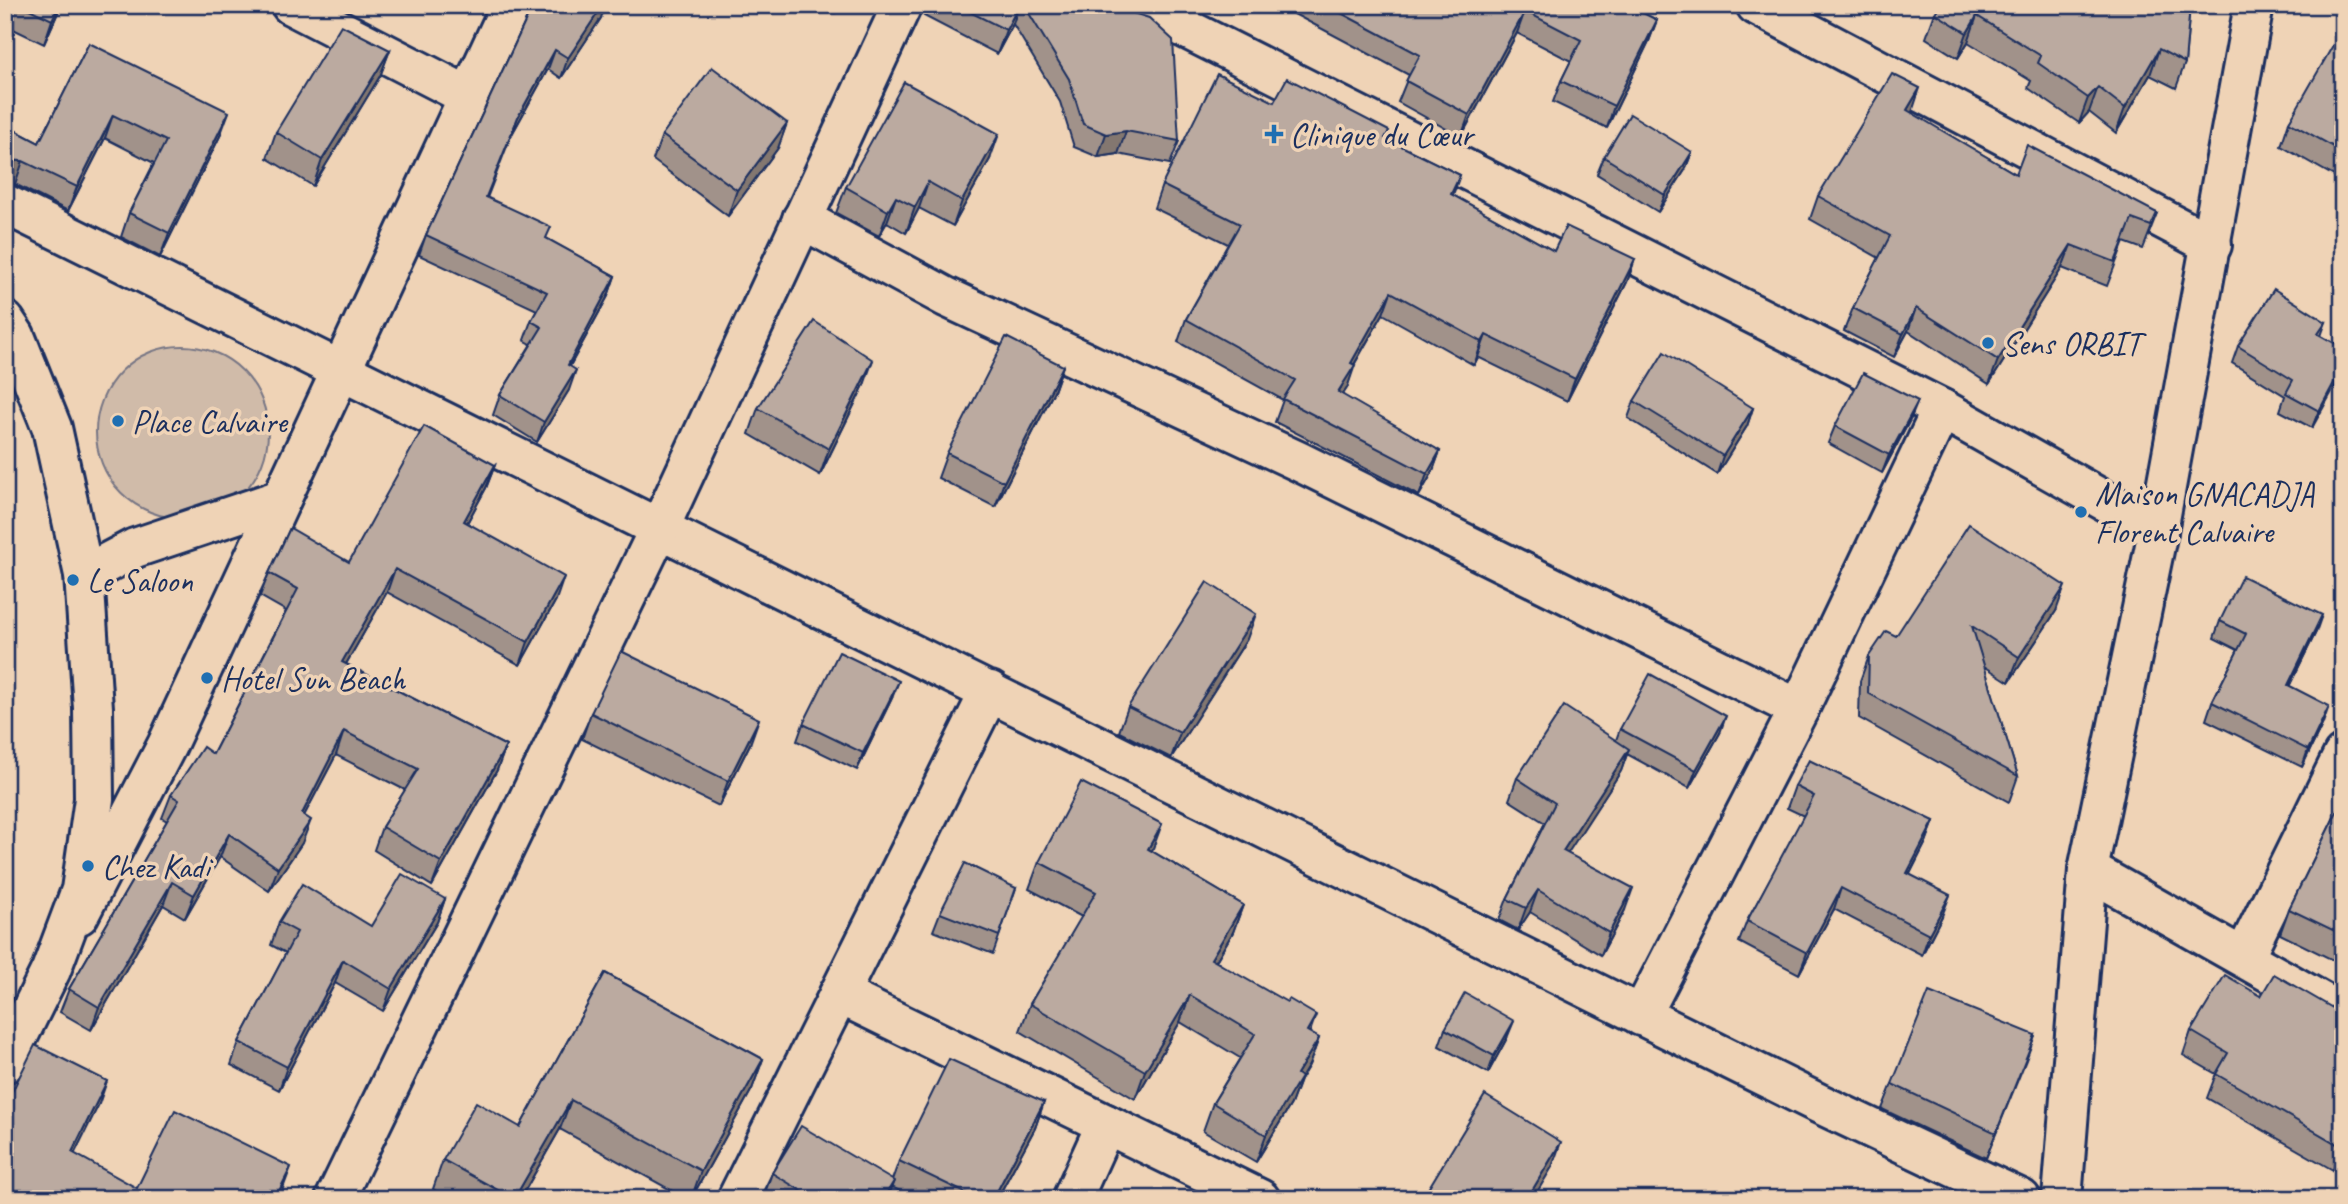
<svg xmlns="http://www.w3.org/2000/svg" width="2348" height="1204" font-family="Caveat,sans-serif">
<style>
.green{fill:#d0bba9;stroke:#767584;stroke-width:2}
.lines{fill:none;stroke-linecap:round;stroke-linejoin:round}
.minor-casing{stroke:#1b2f5e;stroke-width:44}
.major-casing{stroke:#1b2f5e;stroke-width:44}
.minor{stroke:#efd3b6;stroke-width:38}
.major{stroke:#efd3b6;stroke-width:38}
.wall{fill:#a1928a;stroke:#1b2f5e;stroke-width:2}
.shaded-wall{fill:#837770;stroke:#1b2f5e;stroke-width:2}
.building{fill:#bbaaa0;stroke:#1b2f5e;stroke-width:2}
.poi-dot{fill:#1f6fb2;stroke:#efd3b6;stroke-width:2.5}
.labels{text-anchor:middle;stroke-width:7;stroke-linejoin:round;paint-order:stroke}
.poi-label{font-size:33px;fill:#1b2f5e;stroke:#efd3b6;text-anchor:start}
</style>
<rect width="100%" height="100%" fill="#efd3b6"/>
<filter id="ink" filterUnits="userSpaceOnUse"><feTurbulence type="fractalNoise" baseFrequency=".0143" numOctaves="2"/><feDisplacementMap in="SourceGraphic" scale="14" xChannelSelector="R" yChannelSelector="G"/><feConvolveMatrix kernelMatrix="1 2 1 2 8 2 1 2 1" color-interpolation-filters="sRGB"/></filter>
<g filter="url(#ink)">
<!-- green -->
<circle class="green" cx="182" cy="432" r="86"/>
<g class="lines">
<defs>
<g id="minor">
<polyline points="291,5 470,97"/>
<polyline points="1139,5 1942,409 2158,531"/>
<polyline points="1756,5 2212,245"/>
<polyline points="5,204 1820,1104 2021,1199"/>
<polyline points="802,219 946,297 1300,462 1799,709"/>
<polyline points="84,575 135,548 281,499"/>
<polyline points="2088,870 2343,1014"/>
<polyline points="79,915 167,745 511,5"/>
<polyline points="2244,957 2343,755"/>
<polyline points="839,994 1260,1199"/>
<polyline points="1641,1016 1799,709 1942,409"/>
<polyline points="335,1199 659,529 902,5"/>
<polyline points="737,1199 990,691"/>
<polyline points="1072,1199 1106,1124"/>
<polyline points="2062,1199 2088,870 2158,531 2254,5"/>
</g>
<polyline id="major" points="5,321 15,336 52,428 84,575 93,708 94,799 81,890 51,970 5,1063"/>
</defs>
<!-- minor casing -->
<use href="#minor" class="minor-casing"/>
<!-- major casing -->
<use href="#major" class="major-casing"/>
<!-- minor -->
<use href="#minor" class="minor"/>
<!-- major -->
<use href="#major" class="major"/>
</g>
<!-- wall -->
<g class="wall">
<polygon points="5,5 61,5 56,17 44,44 5,25"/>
<polygon points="819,5 839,5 835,13"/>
<polygon points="928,5 1108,5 1179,141 1170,164 1118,154 1098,157 1074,147 1060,102 1013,24 997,54 924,16"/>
<polygon points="1270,5 1627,5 1657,20 1649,41 1607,128 1553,102 1561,81 1571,61 1517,33 1461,137 1398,102 1409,75 1281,7 1280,10"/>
<polygon points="2190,5 2185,63 2176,88 2150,75 2116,133 2089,112 2079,123 2028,88 2031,81 1968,42 1958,58 1926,38 1935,13"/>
<polygon points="532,7 601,18 561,78 548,69 511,136 487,198 547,239 615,276 608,296 570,366 569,390 537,442 493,415 500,395 531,344 524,340 531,321 537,310 419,255 426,235"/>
<polygon points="89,43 220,136 160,257 121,237 129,213 154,163 105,138 68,211 15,184 5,184 5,125 39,143"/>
<polygon points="2343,43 2343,181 2281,146 2289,122"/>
<polygon points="390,50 380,76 313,186 267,158 276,132"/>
<polygon points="1274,102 1386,139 1460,175 1453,195 1554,251 1635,259 1627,282 1567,401 1478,357 1474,365 1383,314 1354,365 1347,388 1342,395 1440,451 1432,473 1419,496 1275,422 1283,400 1178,342 1186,319 1228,244 1154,208 1162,185"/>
<polygon points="1911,113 2016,174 2157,213 2143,249 2124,242 2107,286 2062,268 1989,384 1908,331 1894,357 1844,331 1853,308 1879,258 1810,219 1818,196"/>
<polygon points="787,123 778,148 728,216 653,160 662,135"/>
<polygon points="1692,152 1685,170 1658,212 1597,174 1604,157"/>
<polygon points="990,159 953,226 919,208 906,233 887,222 879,236 836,213 846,187"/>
<polygon points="2326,322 2321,336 2343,348 2312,428 2280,411 2285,396 2232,363 2238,346"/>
<polygon points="1063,366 1054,391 995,507 938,478 947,453"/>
<polygon points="864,385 820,475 749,434 758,408"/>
<polygon points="1634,401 1753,408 1747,426 1717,474 1628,418"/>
<polygon points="1911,418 1882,473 1828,443 1835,426"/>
<polygon points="495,465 486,488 467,523 556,600 520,665 387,592 346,664 506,746 497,770 432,886 374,850 382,827 405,790 336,755 304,815 302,843 269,891 220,857 185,918 163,905 91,1030 60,1012 69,989 167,821 162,818 171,795 213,754 286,611 260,596 269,573 349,562"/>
<polygon points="2056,611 2009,682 1984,666 2018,776 2009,802 1859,718 1860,681 1869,656 1896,636"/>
<polygon points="2220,621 2316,632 2289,686 2323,723 2302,767 2206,720 2212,702 2238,650 2214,638"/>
<polygon points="1247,639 1171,758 1119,732 1128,707"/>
<polygon points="892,698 857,770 797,741 803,724"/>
<polygon points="591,713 750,744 719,806 582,739"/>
<polygon points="1620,729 1720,733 1689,788 1627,754 1621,771 1567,853 1625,910 1601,955 1530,912 1518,930 1499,920 1507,899 1545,823 1509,800 1517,778 1616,740"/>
<polygon points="1795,786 1934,821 1926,842 1910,874 1942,916 1922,955 1834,909 1799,974 1739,942 1747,921 1804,816 1787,808"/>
<polygon points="2343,799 2343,965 2280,934 2289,909"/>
<polygon points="1152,851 1243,905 1233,932 1216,961 1310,1033 1319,1038 1309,1065 1300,1080 1291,1104 1256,1162 1203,1131 1213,1103 1240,1058 1180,1022 1135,1099 1020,1031 1030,1004 1082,917 1029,889 1039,862"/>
<polygon points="1016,888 993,954 933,931 940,913"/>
<polygon points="445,899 437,922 383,1011 335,983 279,1090 231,1065 239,1042 286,953 271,945 279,922 371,926"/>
<polygon points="605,973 763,1059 752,1089 691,1199 687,1199 560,1129 520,1199 450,1199 433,1189 443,1160 520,1127"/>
<polygon points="2261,996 2343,1014 2343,1154 2333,1170 2207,1098 2216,1074 2183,1055 2191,1031"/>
<polygon points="1445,1029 1507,1038 1488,1073 1439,1046"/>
<polygon points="2035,1035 1986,1158 1882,1109 1892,1084"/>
<polygon points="1044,1102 1035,1128 997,1199 916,1199 892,1187 887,1199 780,1199 766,1190 772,1173 892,1180 899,1161"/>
</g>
<!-- shaded-wall -->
<g class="shaded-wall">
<polygon points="59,5 61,5 56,17 44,44 52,20"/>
<polygon points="603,5 605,5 601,18 561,78 568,58"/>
<polygon points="1019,5 1013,24 997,54 1006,30"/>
<polygon points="1525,11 1517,33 1461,137 1469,115"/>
<polygon points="1977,16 1968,42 1958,58 1967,33"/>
<polygon points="1657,20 1649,41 1607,128 1614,106"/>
<polygon points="2159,49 2150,75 2116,133 2125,108"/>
<polygon points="390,50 380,76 313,186 322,160"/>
<polygon points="555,50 548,69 511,136 518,117"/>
<polygon points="2098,87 2089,112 2079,123 2088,98"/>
<polygon points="1920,88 1912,112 1899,134 1907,110"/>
<polygon points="229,112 220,136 160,257 169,233"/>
<polygon points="113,115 105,138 68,211 77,187"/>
<polygon points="787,123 778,148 728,216 737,190"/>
<polygon points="1126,131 1118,154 1098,157 1106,134"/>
<polygon points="999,134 990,159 953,226 962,201"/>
<polygon points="1692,152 1685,170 1658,212 1665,195"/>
<polygon points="6,160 23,161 15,184 5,184"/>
<polygon points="928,182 919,208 906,233 915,207"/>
<polygon points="896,197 887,222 879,236 888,211"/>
<polygon points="2071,245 2062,268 1989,384 1998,360"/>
<polygon points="1635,259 1627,282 1567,401 1575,379"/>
<polygon points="615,276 608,296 560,384 568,365"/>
<polygon points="1391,292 1383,314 1344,382 1355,365 1347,388 1330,415 1351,363"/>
<polygon points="1916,308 1908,331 1894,357 1903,334"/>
<polygon points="1486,335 1478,357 1474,365 1482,342"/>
<polygon points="873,360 864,385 820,475 829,449"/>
<polygon points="1063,366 1054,391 995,507 1004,482"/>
<polygon points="2343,366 2343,372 2312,428 2319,411"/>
<polygon points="576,370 569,390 537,442 544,422"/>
<polygon points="1918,401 1911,418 1882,473 1889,455"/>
<polygon points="1753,408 1747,426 1717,474 1723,456"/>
<polygon points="1440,451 1432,473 1419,496 1427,474"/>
<polygon points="495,465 486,488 455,545 464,521"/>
<polygon points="395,569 387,592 334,685 342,662"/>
<polygon points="564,577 556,600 520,665 528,642"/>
<polygon points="2065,586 2056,611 2009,682 2019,657"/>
<polygon points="1256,614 1247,639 1171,758 1180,733"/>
<polygon points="2322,615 2316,632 2281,703 2288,685"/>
<polygon points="899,681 892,698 857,770 863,753"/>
<polygon points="2329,706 2323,723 2302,767 2308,750"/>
<polygon points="1726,716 1720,733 1689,788 1696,770"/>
<polygon points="759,719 750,744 719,806 728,781"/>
<polygon points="344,731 336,755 293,837 302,814"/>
<polygon points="506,746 497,770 432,886 441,862"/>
<polygon points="1629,749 1621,771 1555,873 1563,851"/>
<polygon points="311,820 302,843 269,891 278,868"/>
<polygon points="1934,821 1926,842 1899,894 1907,873"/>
<polygon points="1162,824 1152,851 1148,849"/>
<polygon points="229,834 220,857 185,918 194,895"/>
<polygon points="172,882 163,905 91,1030 99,1007"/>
<polygon points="1633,888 1625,910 1601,955 1609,933"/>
<polygon points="1841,888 1834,909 1799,974 1807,953"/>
<polygon points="1538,890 1530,912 1518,930 1526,908"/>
<polygon points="1950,895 1942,916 1922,955 1929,934"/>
<polygon points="445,899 437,922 383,1011 391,989"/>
<polygon points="1243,905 1233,932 1201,986 1211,959"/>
<polygon points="343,960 335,983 279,1090 287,1067"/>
<polygon points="1190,995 1180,1022 1135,1099 1145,1071"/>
<polygon points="1316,1015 1306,1043 1307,1031"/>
<polygon points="1514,1021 1507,1038 1488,1073 1494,1056"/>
<polygon points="2035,1035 2026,1060 1986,1158 1996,1133"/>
<polygon points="1319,1038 1309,1065 1300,1080 1291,1104 1256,1162 1266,1135 1297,1074"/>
<polygon points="763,1059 752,1089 691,1199 701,1171"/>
<polygon points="107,1081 99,1104 64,1175 72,1152"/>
<polygon points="571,1100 560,1129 520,1199 514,1199"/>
<polygon points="1044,1102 1035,1128 997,1199 993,1199"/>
<polygon points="1561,1142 1552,1167 1533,1199 1527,1199"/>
<polygon points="2343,1145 2343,1154 2333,1170 2342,1147"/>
<polygon points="291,1167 282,1191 278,1199 275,1199"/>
<polygon points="894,1181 887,1199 883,1199"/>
</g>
<!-- building -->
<g class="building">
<polygon points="21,5 59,5 52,20"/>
<polygon points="533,5 603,5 568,58 555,50 518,117 486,197 551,227 546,238 615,276 568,365 576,370 544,422 500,395 542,327 531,321 547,292 426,235"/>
<polygon points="956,5 1019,5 1006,30"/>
<polygon points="1024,5 1108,5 1149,18 1173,40 1179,141 1126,131 1106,134 1083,124 1069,79"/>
<polygon points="1326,5 1627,5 1657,20 1614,106 1561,81 1581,40 1525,11 1469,115 1406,81 1420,55"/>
<polygon points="1940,5 2190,5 2185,63 2159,49 2125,108 2098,87 2088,98 2038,63 2041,56 1977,16 1967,33 1935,13"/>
<polygon points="341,25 390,50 322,160 276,132"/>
<polygon points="2336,40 2343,43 2343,152 2289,122"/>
<polygon points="89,43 229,112 169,233 129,213 166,141 113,115 77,187 23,161 5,160 5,125 39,143"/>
<polygon points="712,67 787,123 737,190 662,135"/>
<polygon points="1217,74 1274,102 1287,78 1389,131 1385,138 1460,175 1451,194 1554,251 1566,226 1635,259 1575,379 1486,335 1482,342 1391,292 1351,363 1355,365 1338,392 1440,451 1427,474 1283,399 1295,380 1186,319 1240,224 1162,185"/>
<polygon points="1892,74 1920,88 1907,110 2016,174 2027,145 2157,213 2151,226 2132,219 2115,262 2071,245 1998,360 1916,308 1903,334 1853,308 1890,236 1818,196"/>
<polygon points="904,82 999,134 962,201 928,182 915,207 896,197 888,211 846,187"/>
<polygon points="1630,114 1692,152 1665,195 1604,157"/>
<polygon points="2274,289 2326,322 2318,334 2343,348 2343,366 2319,411 2286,393 2293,380 2238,346"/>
<polygon points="814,321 873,360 829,449 758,408"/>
<polygon points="1006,337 1063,366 1004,482 947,453"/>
<polygon points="1664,352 1753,408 1723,456 1634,401"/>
<polygon points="1863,373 1918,401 1889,455 1835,426"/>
<polygon points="424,426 495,465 464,521 564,577 528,642 395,569 342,662 506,746 441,862 382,827 418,769 344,731 302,814 311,820 278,868 229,834 194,895 172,882 99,1007 69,989 179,800 171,795 203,747 213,754 298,589 269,573 290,528 349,562"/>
<polygon points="1969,524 2065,586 2019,657 1972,626 2018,776 1868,693 1869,656 1886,631 1896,636"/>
<polygon points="2242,576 2322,615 2288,685 2329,706 2308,750 2212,702 2246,634 2220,621"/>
<polygon points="1207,582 1256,614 1180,733 1128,707"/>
<polygon points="621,651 759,719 728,781 591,713"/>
<polygon points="839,652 899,681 863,753 803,724"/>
<polygon points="1650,674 1726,716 1696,770 1620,729"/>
<polygon points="1564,706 1629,749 1563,851 1633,888 1609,933 1538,890 1526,908 1507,899 1555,803 1517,778"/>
<polygon points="1809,760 1934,821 1907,873 1950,895 1929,934 1841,888 1807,953 1747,921 1814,796 1795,786"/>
<polygon points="1081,782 1162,824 1148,849 1243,905 1211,959 1287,1002 1289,999 1316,1015 1307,1031 1319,1038 1297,1074 1301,1077 1266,1135 1213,1103 1255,1034 1190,995 1145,1071 1030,1004 1096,892 1039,862"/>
<polygon points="2343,799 2343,935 2289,909"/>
<polygon points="965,863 1016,888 999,936 940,913"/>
<polygon points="402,874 445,899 391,989 343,960 287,1067 239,1042 297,932 279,922 302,884 371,926"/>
<polygon points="605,973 763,1059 701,1171 571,1100 514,1199 443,1160 476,1102 520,1127"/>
<polygon points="2274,974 2343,1014 2343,1145 2342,1147 2216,1074 2228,1053 2191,1031 2225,975 2261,996"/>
<polygon points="1929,992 2035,1035 1996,1133 1892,1084"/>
<polygon points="1465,993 1514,1021 1494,1056 1445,1029"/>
<polygon points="35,1045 107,1081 72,1152 137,1188 175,1110 291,1167 275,1199 5,1199 5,1106"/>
<polygon points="949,1059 1044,1102 993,1199 978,1199 899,1161"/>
<polygon points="1485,1095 1561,1142 1527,1199 1422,1199"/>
<polygon points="801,1126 894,1181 883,1199 815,1199 772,1173"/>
</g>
</g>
<!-- markers -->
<g class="poi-dot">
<path d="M1270.5 123.5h7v7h7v7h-7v7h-7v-7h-7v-7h7z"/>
<circle cx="1988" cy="343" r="7"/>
<circle cx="118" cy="421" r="7"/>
<circle cx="2081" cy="512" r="7"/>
<circle cx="73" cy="580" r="7"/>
<circle cx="207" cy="678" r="7"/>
<circle cx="88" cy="866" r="7"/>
</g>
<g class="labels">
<!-- poi labels -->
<g class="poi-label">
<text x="1290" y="146">Clinique du Cœur</text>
<text x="2002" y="355">Sens ORBIT</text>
<text x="132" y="433">Place Calvaire</text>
<text x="2095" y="505">Maison GNACADJA<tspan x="2095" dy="38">Florent Calvaire</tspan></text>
<text x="87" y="592">Le Saloon</text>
<text x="221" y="690">Hotel Sun Beach</text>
<text x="102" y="878">Chez Kadi</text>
</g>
</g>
<!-- margin -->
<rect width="2348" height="1204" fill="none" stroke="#efd3b6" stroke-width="28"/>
<rect x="14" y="14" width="2320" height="1176" fill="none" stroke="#1b2f5e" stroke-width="2.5" filter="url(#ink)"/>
</svg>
